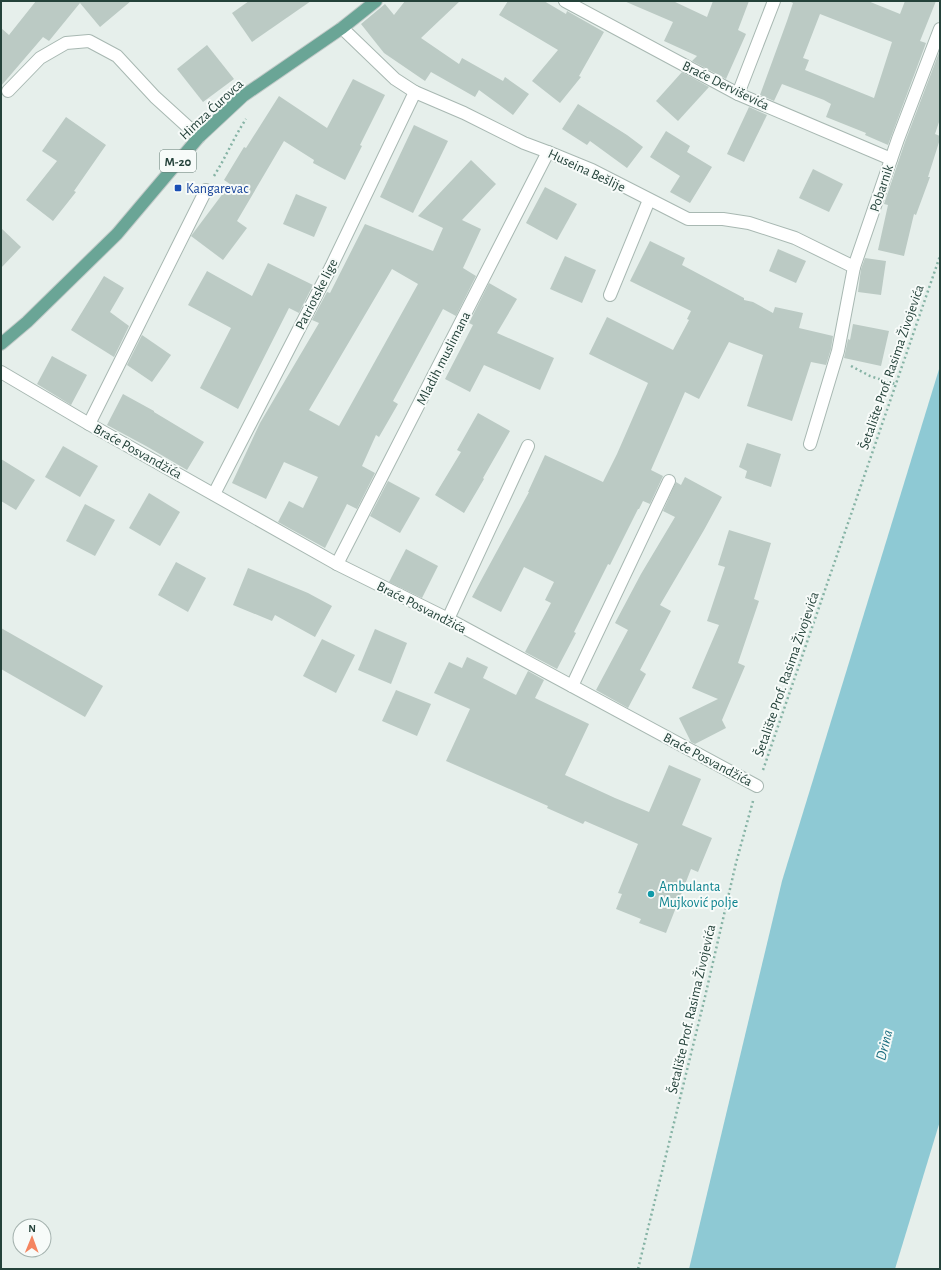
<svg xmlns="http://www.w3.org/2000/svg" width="941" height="1270" font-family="'Alegreya Sans',sans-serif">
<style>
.water{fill:#8ec9d4}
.building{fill:#bbcac4;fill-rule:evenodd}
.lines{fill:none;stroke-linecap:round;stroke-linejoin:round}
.lane-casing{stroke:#a8b8b2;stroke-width:14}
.street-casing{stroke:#a8b8b2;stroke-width:14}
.primary-casing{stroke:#c2cac8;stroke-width:14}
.path{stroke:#86b3a5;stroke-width:2.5;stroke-dasharray:2 3;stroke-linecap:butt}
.lane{stroke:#fff;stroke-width:12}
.street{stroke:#fff;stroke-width:12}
.primary{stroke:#6aa596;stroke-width:12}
.transit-dot{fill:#1a4fb4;stroke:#f7fbf9;stroke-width:1.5}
.culture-dot{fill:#0f9aa8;stroke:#f7fbf9;stroke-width:1.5}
.labels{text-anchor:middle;stroke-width:4;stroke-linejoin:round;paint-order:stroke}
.shield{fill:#f7fbf9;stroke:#637a73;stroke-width:1}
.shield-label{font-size:13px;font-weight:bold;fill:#24423a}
.street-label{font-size:14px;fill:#24423a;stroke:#f7fbf9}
.transit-label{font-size:14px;fill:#164399;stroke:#f7fbf9;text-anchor:start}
.culture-label{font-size:14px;fill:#0d838f;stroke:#f7fbf9;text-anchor:start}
.water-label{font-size:15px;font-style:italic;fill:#1c6f80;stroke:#f7fbf9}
</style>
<rect width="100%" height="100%" fill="#e6efeb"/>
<!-- water -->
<polygon class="water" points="940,366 940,1121 895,1269 689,1269 782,881"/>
<!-- building -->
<g class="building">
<polygon points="36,1 131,1 100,27 80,3 49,41 43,37 1,86 1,28 9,35"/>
<polygon points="249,1 311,1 252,42 232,13"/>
<polygon points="405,1 460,1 421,38 459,64 462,58 503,81 505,77 529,94 513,115 479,90 475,97 431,72 425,81 384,53 361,24 385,4 394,15"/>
<polygon points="508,1 544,1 566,14 567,11 604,32 579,76 581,77 560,103 532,81 558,50 499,15"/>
<polygon points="624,1 673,1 707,17 713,1 749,1 738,30 746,34 726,79 692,61 697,56 664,41 673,22"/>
<path d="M791,1H868L900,14L905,1H936L920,41L926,43L888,145L865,135L866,133L826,117L831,104L824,100L782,84L774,101L760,95L787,21L793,3L791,2ZM820,14L892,42L874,98L805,70L809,60L803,58Z"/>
<polygon points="207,45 234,79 203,102 177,69"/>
<polygon points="940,50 940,119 935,134 940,136 940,139 928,177 930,177 916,215 914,214 904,256 878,250 888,205 884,204 905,142"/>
<polygon points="682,72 709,87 678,121 656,101"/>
<polygon points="353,79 385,95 360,145 362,146 345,180 313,163 314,160 284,141 237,221 247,228 223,260 191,236 230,184 224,180 244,147 246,148 279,96 327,128"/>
<polygon points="578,104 627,135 643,147 627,168 590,141 587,145 562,129"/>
<polygon points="749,107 767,115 744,162 727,154"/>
<polygon points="66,117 106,145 74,191 76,192 53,221 26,200 57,161 42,151"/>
<polygon points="414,125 448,141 413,213 380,197"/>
<polygon points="666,131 690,146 687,152 712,167 690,203 670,192 680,176 650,157"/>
<path d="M471,160L496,184L462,220L481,229L463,268L476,276L456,316L443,309L393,401L398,404L379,437L376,435L362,466L375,473L357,509L347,504L325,548L278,522L289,501L303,508L318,477L284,462L266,499L232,483L260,423L319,323L312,320L327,292L330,293L365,224L433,251L443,228L418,216ZM392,269L418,284L339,426L309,410Z"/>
<polygon points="813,169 843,184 829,212 799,198"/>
<polygon points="545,187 577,204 557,240 526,223"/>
<polygon points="296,194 327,207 314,237 283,224"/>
<polygon points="1,228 21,247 1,268"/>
<polygon points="650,241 685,258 682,265 744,298 744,300 753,302 773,313 775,307 803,313 799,328 833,336 831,349 826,365 811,362 792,421 747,406 763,355 729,342 699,399 685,392 651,470 663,476 650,504 643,501 639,509 638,509 610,565 608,564 574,632 576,633 557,669 525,652 551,603 545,600 554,582 524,567 501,612 472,597 529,492 528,492 545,455 603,482 617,454 648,383 589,354 607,317 673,350 689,320 687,319 691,311 630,281"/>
<polygon points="778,249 806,261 796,283 769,271"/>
<polygon points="565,256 596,270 582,303 550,289"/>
<polygon points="865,258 886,261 881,295 858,292 861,269"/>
<polygon points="268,263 313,285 299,313 289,308 238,409 200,388 231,328 188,305 207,271 252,296"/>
<polygon points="104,276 124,288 110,312 129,326 114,357 71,330"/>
<polygon points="489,283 517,299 497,333 554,358 540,390 484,365 470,392 445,379 473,325 469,323"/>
<polygon points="853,324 889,331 881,366 844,358 848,339 850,340"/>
<polygon points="142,335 171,355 152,382 127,365"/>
<polygon points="52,356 87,375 71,405 37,384"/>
<polygon points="123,394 154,411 154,412 204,442 187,470 146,446 107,425"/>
<polygon points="478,413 510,431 483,478 484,479 464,513 435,495 461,452 457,450"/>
<polygon points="747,443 781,454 771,487 745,478 747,471 739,467"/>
<polygon points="63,446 98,466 80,497 45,477"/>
<polygon points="1,459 35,480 16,510 1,501"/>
<polygon points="685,477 722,497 704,530 660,605 671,611 640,670 646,674 628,708 596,690 628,630 615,623 641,574 675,517 663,511 676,482 681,485"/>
<polygon points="388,481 420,498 400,533 370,516"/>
<polygon points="149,493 180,512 160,546 129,528"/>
<polygon points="85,504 115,520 95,556 66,541"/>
<polygon points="729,530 771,543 754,599 759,601 738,663 745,666 722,720 726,728 695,744 691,742 679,718 718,699 692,688 719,625 707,621 725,567 718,565"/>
<polygon points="406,549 438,566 422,598 389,582"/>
<polygon points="176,562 206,578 188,612 158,595"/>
<polygon points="248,568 308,593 332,606 315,637 275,615 272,621 233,605"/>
<polygon points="1,628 103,686 85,717 1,669"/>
<polygon points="375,629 407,643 391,684 358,670"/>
<polygon points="322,639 355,655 336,693 303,676"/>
<polygon points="467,657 488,667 483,678 516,695 528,671 544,680 535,698 589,724 565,775 615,798 649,812 669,765 701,779 682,825 712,838 698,872 691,869 666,933 639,923 641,919 616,909 622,894 618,893 638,844 585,821 583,824 547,808 548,806 446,761 470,709 434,693 449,662 462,668"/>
<polygon points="396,690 431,704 417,736 382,721"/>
</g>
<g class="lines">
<defs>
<g id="lane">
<polyline points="8,91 40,58 66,43 89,41 117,56 155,97 199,137"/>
<polyline points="610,295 649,200"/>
</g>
<g id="street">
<polyline points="565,1 738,94 891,159"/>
<polyline points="342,28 395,79 415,92 464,113 524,143 548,152 592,170 688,219 723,219 749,223 795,238 854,267"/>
<polyline points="738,94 774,1"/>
<polyline points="1,372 89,424 337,564 448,619 757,786"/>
<polyline points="89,424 206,190"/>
<polyline points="810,444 838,351 854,267 898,139 940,29"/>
<polyline points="214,494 331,267 415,92"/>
<polyline points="337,564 548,152"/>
<polyline points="448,619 528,446"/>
<polyline points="572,686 669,481"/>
</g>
<polyline id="primary" points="1,344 27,322 117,234 199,137 243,96 342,28 376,1"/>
</defs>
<!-- lane casing -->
<use href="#lane" class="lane-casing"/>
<!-- street casing -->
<use href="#street" class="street-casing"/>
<!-- primary casing -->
<use href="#primary" class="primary-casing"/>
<!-- path -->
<g class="path">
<path d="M214,176C226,157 234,137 246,119"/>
<polyline points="851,366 870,376 895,384"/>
<polyline points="763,770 940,256"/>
<polyline points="638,1269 704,1001 736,863 753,801"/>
</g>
<!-- lane -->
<use href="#lane" class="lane"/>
<!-- street -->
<use href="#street" class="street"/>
<!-- primary -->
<use href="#primary" class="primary"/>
</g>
<!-- markers -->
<rect class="transit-dot" x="174" y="184" width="8" height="8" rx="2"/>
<circle class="culture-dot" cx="651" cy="894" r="4"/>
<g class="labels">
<!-- shield labels -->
<rect class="shield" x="160" y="150" width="36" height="22" rx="3"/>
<g class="shield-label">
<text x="178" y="166">M-20</text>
</g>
<!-- street labels -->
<g class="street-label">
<text transform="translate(726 85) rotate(26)" y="5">Braće Derviševića</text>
<text transform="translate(211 109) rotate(-43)" y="5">Himza Ćurovca</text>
<text transform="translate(587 170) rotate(25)" y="5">Huseina Bešlije</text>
<text transform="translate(881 188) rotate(-72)" y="5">Pobarnik</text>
<text transform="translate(316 294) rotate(-63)" y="5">Patriotske lige</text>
<text transform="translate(443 358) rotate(-63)" y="5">Mladih muslimana</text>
<text transform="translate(891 367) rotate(-71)" y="5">Šetalište Prof. Rasima Živojevića</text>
<text transform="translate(138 451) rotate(29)" y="5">Braće Posvandžića</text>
<text transform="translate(422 607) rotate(27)" y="5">Braće Posvandžića</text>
<text transform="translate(786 674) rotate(-71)" y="5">Šetalište Prof. Rasima Živojevića</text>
<text transform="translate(708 759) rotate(28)" y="5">Braće Posvandžića</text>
<text transform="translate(691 1009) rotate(-77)" y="5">Šetalište Prof. Rasima Živojevića</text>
</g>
<!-- transit labels -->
<g class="transit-label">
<text x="186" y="193">Kangarevac</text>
</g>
<!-- culture labels -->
<g class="culture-label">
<text x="659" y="891">Ambulanta<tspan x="659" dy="16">Mujković polje</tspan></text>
</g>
<!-- water labels -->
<g class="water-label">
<text transform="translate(884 1045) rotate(-76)" y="5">Drina</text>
</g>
</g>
<!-- border -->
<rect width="941" height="1270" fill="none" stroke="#24423a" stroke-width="4"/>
<!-- north arrow -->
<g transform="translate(32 1238) rotate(1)"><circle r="19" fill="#f7fbf9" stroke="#a3b1ad"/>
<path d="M0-3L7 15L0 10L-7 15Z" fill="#f4845f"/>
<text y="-6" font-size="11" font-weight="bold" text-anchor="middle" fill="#24423a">N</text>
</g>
</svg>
